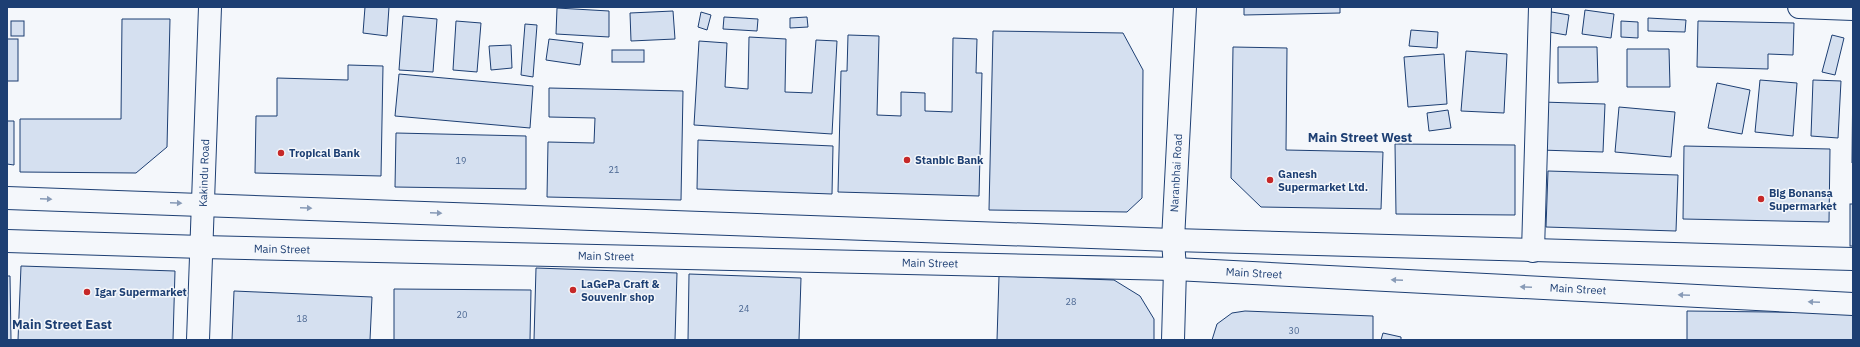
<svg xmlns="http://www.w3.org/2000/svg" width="1860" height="347" font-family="'IBM Plex Sans',sans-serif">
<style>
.building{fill:#d5e0f0;stroke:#1d3f73}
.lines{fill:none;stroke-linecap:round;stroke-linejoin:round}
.minor-casing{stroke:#1d3f73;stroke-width:24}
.tertiary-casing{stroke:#1d3f73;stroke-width:24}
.minor{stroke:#f4f7fb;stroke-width:22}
.tertiary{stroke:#f4f7fb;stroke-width:22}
.oneway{fill:#889bb7}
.poi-dot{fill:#c62828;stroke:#f4f7fb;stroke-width:1.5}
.labels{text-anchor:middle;stroke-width:3;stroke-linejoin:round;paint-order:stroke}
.number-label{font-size:9px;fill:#4b6792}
.poi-label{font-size:11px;font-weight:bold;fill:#1d3f73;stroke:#f4f7fb;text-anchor:start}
.street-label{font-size:11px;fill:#1d3f73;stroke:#f4f7fb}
.quarter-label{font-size:13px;font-weight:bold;fill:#1d3f73;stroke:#f4f7fb}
</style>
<rect width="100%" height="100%" fill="#f4f7fb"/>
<!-- building -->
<g class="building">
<polygon points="365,7 389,7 387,36 363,33"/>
<polygon points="1244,7 1340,7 1340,13 1244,15"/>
<polygon points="557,8 609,11 609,37 556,34"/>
<polygon points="1585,10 1614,14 1611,38 1582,34"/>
<polygon points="673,11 675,39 631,41 630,13"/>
<polygon points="1546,11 1569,15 1566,35 1543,31"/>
<polygon points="701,12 711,15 707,30 698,27"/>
<polygon points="403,16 437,19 433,72 399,70"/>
<polygon points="724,17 758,19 757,31 723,29"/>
<polygon points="807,17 808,27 790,28 790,18"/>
<polygon points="1648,18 1686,20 1685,32 1648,31"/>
<polygon points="122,19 170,19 167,147 136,173 20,172 20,119 121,119"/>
<rect x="11" y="21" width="13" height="15"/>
<polygon points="456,21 481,23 477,72 453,70"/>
<polygon points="1621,21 1638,22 1638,38 1621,37"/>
<polygon points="1698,21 1794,23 1793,55 1768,54 1768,69 1697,67"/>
<polygon points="525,24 537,25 533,77 521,75"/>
<polygon points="1411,30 1438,32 1437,48 1409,46"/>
<polygon points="993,31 1123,33 1143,70 1142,198 1127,212 989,210"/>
<polygon points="848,35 879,36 877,115 901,116 901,92 925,93 925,111 952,112 953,38 977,39 976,73 982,73 979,196 838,192 841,71 847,71"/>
<polygon points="1832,35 1844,38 1835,75 1822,72"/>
<polygon points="749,37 786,39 785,92 812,93 816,40 837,41 832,134 694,125 699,41 727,43 725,87 748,89"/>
<rect x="7" y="39" width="11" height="42"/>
<polygon points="549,39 583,43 580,65 546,60"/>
<polygon points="511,45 512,68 491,70 489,46"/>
<polygon points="1233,47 1287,48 1286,150 1383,152 1381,209 1261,207 1231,178"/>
<polygon points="1558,47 1597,47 1598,82 1558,83"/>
<polygon points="1627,49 1669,49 1670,87 1627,87"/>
<rect x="612" y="50" width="32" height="12"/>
<polygon points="1466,51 1507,54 1504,113 1461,111"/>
<polygon points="1444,54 1447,104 1408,107 1404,57"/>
<polygon points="348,65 383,66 381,176 255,173 256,116 277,116 277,78 348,80"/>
<polygon points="1853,65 1853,163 1852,163"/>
<polygon points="399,74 533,86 530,128 395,116"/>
<polygon points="1760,80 1797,83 1793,136 1755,132"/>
<polygon points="1813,80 1841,81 1838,138 1811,136"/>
<polygon points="1717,83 1750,90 1742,134 1708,128"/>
<polygon points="549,88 683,91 681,200 547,197 548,142 594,143 595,118 549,117"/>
<polygon points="1542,102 1605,104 1603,152 1540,150"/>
<polygon points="1619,107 1675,112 1671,157 1615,152"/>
<polygon points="1448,110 1451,128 1429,131 1427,113"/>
<polygon points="7,121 14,121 14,165 7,164"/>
<polygon points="396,133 526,136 526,189 395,187"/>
<polygon points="698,140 833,146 832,194 697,189"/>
<polygon points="1395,144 1515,145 1515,215 1396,214"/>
<polygon points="1684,146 1830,149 1829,222 1683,219"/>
<polygon points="1548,171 1678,175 1676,231 1546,227"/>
<rect x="1850" y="204" width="3" height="42"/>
<polygon points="21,266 175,271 173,340 18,340"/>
<polygon points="536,268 677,273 675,340 534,340"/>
<polygon points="689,274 801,278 799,340 688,340"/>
<polygon points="7,276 10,276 11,340 7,340"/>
<polygon points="999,276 1114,280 1140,296 1154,319 1154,340 997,340"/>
<polygon points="394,289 531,290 530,340 394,340"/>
<polygon points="234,291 372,297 370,340 232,340"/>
<polygon points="1245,311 1373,316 1373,340 1212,340 1217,324 1232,313"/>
<polygon points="1687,311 1853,313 1853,340 1687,340"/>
<polygon points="1383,333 1401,337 1401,340 1381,340"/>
</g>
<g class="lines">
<defs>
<g id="minor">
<polyline points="1799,7 1853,9"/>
<polyline points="1533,251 1540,7"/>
<polyline points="198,340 210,7"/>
<polyline points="1173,340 1175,269 1173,240 1185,7"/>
</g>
<g id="tertiary">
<polyline points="7,198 1173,240 1853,259"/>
<polyline points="7,241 202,247 1175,269 1853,304"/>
</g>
</defs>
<!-- minor casing -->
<use href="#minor" class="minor-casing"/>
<!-- tertiary casing -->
<use href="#tertiary" class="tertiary-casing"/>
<!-- minor -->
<use href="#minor" class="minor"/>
<!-- tertiary -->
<use href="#tertiary" class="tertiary"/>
</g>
<!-- one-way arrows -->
<defs><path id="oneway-solid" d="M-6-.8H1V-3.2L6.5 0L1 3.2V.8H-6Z"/></defs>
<g class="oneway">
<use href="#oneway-solid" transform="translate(46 199) rotate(2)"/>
<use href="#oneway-solid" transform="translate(176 203) rotate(2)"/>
<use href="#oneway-solid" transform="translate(306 208) rotate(2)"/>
<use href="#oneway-solid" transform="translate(436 213) rotate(2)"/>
<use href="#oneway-solid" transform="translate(1397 280) rotate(-177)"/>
<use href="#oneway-solid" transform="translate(1526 287) rotate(-177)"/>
<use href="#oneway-solid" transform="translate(1684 295) rotate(-177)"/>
<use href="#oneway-solid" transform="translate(1814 302) rotate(-177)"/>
</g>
<!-- markers -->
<g class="poi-dot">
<circle cx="281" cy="153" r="4"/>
<circle cx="907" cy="160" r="4"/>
<circle cx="1270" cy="180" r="4"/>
<circle cx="1761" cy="199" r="4"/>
<circle cx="573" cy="290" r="4"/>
<circle cx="87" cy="292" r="4"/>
</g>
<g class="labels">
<!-- number labels -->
<g class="number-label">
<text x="461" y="164">19</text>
<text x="614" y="173">21</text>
<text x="1071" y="305">28</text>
<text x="744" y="312">24</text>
<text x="462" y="318">20</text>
<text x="302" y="322">18</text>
<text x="1294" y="334">30</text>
</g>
<!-- poi labels -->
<g class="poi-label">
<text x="289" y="157">Tropical Bank</text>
<text x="915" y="164">Stanbic Bank</text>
<text x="1278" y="178">Ganesh<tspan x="1278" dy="13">Supermarket Ltd.</tspan></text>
<text x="1769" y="197">Big Bonansa<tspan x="1769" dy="13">Supermarket</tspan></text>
<text x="581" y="288">LaGePa Craft &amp;<tspan x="581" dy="13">Souvenir shop</tspan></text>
<text x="95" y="296">Igar Supermarket</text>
</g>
<!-- street labels -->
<g class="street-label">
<text transform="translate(204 173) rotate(-88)" y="4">Kakindu Road</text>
<text transform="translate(1176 173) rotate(-87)" y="4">Naranbhai Road</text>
<text transform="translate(282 249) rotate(1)" y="4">Main Street</text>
<text transform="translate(606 256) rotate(1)" y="4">Main Street</text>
<text transform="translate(930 263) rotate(1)" y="4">Main Street</text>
<text transform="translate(1254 273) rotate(3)" y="4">Main Street</text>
<text transform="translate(1578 289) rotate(3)" y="4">Main Street</text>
</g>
<!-- quarter labels -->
<g class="quarter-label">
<text x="1360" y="142">Main Street West</text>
<text x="62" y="329">Main Street East</text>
</g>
</g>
<!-- border -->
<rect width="1860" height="347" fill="none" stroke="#1d3f73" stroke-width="16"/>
</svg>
